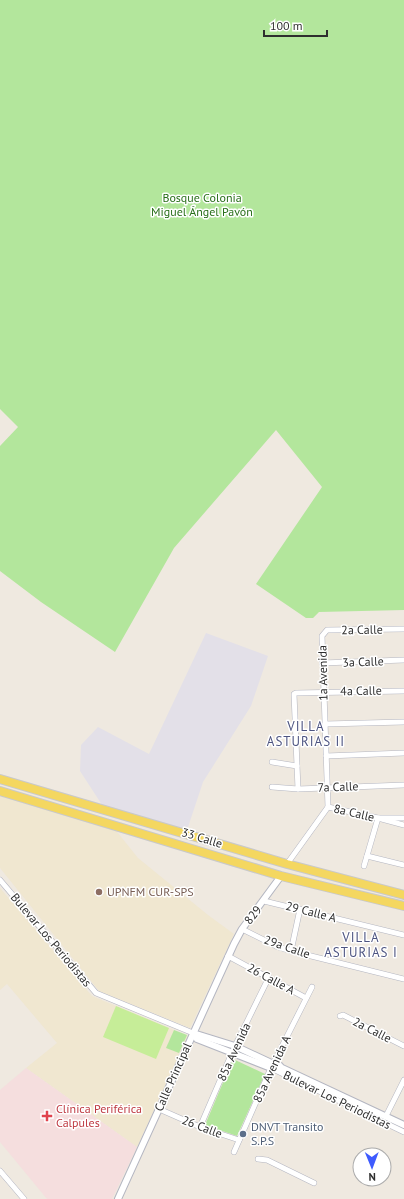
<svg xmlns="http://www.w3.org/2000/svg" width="404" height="1199" font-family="'PT Sans',sans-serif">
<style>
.industrial{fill:#e3e0e8}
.education{fill:#f0e7d0}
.medical{fill:#f5dede}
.green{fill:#b3e69c}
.pitch{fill:#c6ed98}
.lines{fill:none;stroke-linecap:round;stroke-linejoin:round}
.minor-casing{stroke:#b4b6c1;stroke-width:6}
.tertiary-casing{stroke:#b4b6c1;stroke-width:8}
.primary-casing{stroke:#c9c9c9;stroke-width:10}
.minor{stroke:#fff;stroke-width:5}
.tertiary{stroke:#fff;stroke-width:6}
.primary{stroke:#f4d760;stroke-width:8}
.education-dot{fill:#8d6e63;stroke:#fff;stroke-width:1.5}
.health-dot{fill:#e0444e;stroke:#fff;stroke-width:1.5}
.service-dot{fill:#5c6f8a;stroke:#fff;stroke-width:1.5}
.labels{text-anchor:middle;stroke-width:3;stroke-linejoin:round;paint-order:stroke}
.park-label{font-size:12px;fill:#286f19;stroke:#fff}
.street-label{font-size:12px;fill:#2e2e2e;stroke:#fff}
.education-label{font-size:12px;fill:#785e54;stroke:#fff;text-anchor:start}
.health-label{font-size:12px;fill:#be3a42;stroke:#fff;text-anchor:start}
.service-label{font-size:12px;fill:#4e5e75;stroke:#fff;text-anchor:start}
.neighbourhood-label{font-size:13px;letter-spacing:1px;fill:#4c5380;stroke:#fff}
</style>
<rect width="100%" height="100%" fill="#efe9e0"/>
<!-- industrial -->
<polygon class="industrial" points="206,633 268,656 251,706 203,782 187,830 106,811 80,771 81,745 98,727 149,754"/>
<!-- education -->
<g class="education">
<polygon points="0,795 114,828 138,858 208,915 234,934 190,1028 99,991 0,868"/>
<polygon points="0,888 92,996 188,1036 137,1147 26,1068 57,1043 7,984 0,990"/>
</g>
<!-- medical -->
<polygon class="medical" points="26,1068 137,1147 112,1199 47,1199 0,1142 0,1090"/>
<!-- green -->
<g class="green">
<polygon points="0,0 404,0 404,610 319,612 313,618 306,618 256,584 322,487 276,430 174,548 115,652 41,602 0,571 0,446 18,427 0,409"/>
<polygon points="174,1030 187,1035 179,1053 166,1048"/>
<polygon points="233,1059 265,1074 237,1136 205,1125"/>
</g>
<!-- pitch -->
<polygon class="pitch" points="116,1006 169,1028 156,1059 103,1037"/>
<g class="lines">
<defs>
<g id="minor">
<polyline points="322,663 404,660"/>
<polyline points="325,724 404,722"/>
<polyline points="326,756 404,753"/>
<polyline points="272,762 297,766"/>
<polyline points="272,787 298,789 404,785"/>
<polyline points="298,789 294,694 296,693 404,691"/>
<polyline points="328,807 378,818 404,818"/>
<polyline points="367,856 404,865"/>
<polyline points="287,864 328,807 322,636 327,630 404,629"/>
<polyline points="364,866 378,818 404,825"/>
<polyline points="0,880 96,993 193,1033"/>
<polyline points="264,901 404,935"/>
<polyline points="242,929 278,947 291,951 404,979"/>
<polyline points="291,951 300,909"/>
<polyline points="228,956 306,998"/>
<polyline points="340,1016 343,1015 404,1046"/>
<polyline points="271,1068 404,1132"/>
<polyline points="159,1109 200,1127 239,1140"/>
<polyline points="386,1116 404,1080"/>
<polyline points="200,1127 235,1046 269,977"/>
<polyline points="234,1152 271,1068 312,987"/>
<polyline points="258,1159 267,1160 314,1183"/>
<polyline points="0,1171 24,1199"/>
</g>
<g id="tertiary">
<polyline points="193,1033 235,1046 404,1125"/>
<polyline points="193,1033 197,1039 271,1068 280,1066"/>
<polyline points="118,1199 234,944 242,929 281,876"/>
</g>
<g id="primary">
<polyline points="0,779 287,864 404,895"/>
<polyline points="0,791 281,876 404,906"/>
</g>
</defs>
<!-- minor casing -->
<use href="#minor" class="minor-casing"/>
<!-- tertiary casing -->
<use href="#tertiary" class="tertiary-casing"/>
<!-- primary casing -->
<use href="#primary" class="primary-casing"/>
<!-- minor -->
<use href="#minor" class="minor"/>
<!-- tertiary -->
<use href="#tertiary" class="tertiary"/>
<!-- primary -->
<use href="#primary" class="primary"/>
</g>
<!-- markers -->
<circle class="education-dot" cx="99" cy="892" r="4"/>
<path class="health-dot" d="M45 1110h4v4h4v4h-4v4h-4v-4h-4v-4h4z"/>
<circle class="service-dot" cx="243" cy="1134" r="4"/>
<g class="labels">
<!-- park labels -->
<g class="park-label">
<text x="202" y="202">Bosque Colonia<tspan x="202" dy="14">Miguel Ángel Pavón</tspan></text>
</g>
<!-- street labels -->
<g class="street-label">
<text transform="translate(362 630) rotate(-1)" y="4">2a Calle</text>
<text transform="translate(363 662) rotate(-2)" y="4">3a Calle</text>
<text transform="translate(323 673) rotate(-91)" y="4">1a Avenida</text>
<text transform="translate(361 691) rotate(-1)" y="4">4a Calle</text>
<text transform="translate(338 787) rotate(-2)" y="4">7a Calle</text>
<text transform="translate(354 813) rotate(13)" y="4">8a Calle</text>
<text transform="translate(202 838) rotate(17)" y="4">33 Calle</text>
<text transform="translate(311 912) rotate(14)" y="4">29 Calle A</text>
<text transform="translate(253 915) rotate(-52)" y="4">829</text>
<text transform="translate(51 940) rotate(50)" y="4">Bulevar Los Periodistas</text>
<text transform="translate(287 947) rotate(19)" y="4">29a Calle</text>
<text transform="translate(271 979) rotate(28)" y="4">26 Calle A</text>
<text transform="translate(372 1030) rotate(27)" y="4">2a Calle</text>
<text transform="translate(234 1052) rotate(-65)" y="4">85a Avenida</text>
<text transform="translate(272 1069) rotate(-65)" y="4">85a Avenida A</text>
<text transform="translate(173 1077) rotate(-66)" y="4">Calle Principal</text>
<text transform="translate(337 1100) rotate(26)" y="4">Bulevar Los Periodistas</text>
<text transform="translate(202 1127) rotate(21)" y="4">26 Calle</text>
</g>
<!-- education labels -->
<g class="education-label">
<text x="107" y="896">UPNFM CUR-SPS</text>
</g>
<!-- health labels -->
<g class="health-label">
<text x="56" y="1113">Clínica Periférica<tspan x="56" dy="14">Calpules</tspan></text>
</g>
<!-- service labels -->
<g class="service-label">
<text x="251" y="1131">DNVT Transito<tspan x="251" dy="14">S.P.S</tspan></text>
</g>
<!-- neighbourhood labels -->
<g class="neighbourhood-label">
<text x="306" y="731">VILLA<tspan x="306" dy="15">ASTURIAS II</tspan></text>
<text x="361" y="942">VILLA<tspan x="361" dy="15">ASTURIAS I</tspan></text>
</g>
</g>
<!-- north arrow -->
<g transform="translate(372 1167) rotate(179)"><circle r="19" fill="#ffffff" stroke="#ababab"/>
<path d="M0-3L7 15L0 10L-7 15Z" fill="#3e5bfe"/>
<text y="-6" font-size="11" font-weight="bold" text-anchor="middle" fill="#2e2e2e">N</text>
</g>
<!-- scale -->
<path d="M264 30v6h63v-6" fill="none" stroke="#2e2e2e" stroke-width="2"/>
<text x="270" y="30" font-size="12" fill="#2e2e2e" stroke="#ffffff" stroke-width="3" paint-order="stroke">100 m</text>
</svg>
